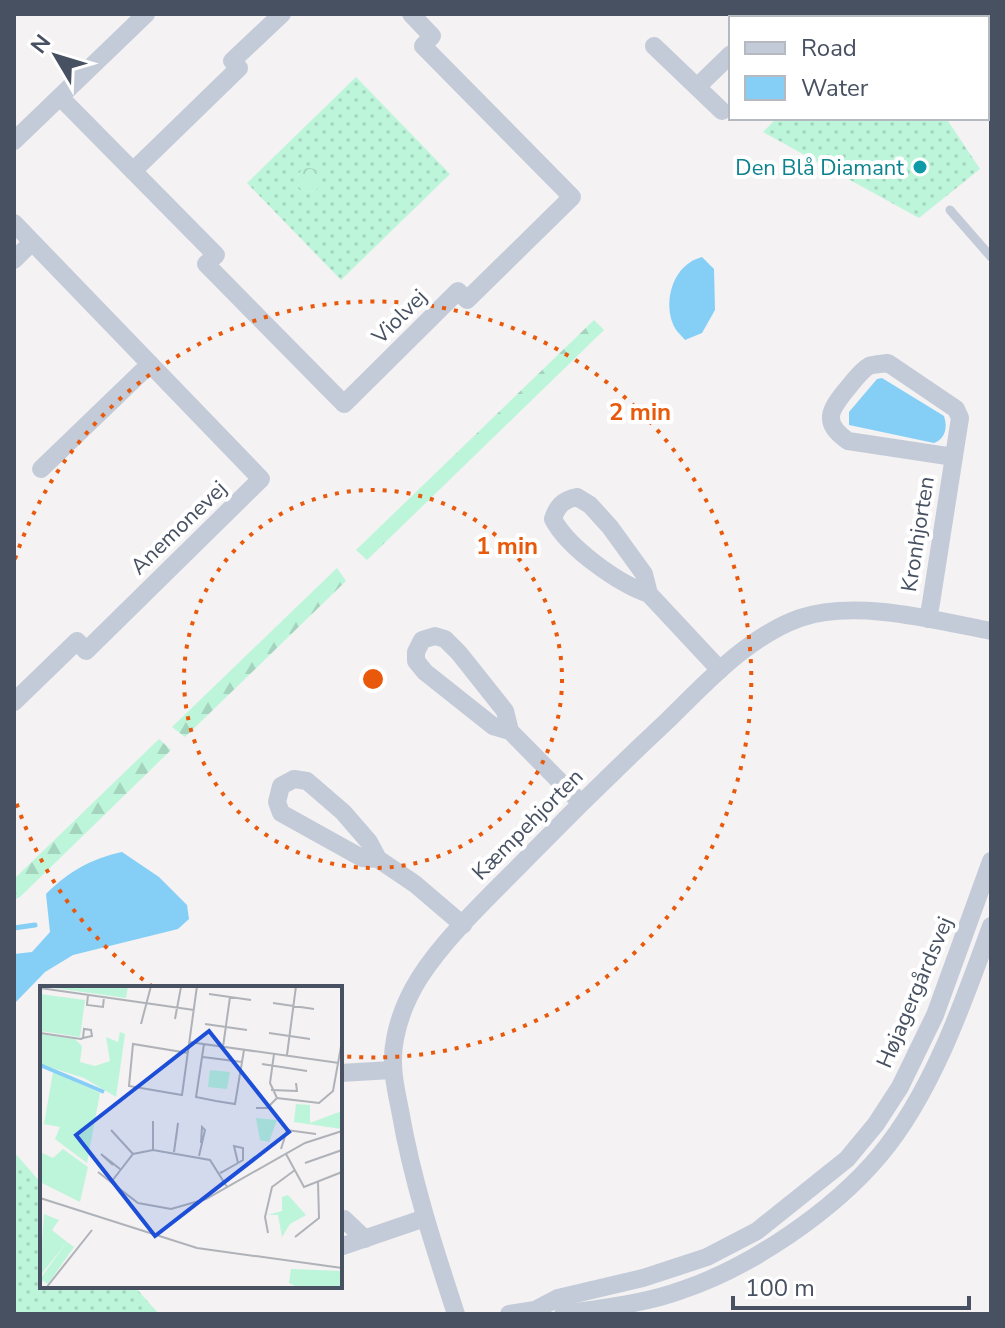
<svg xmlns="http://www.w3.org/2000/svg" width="1005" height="1328" font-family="'Nunito Sans',sans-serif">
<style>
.grass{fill:url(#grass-dots);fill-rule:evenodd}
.forest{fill:url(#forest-firs)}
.park{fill:url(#park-crowns)}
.water{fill:#85cff7}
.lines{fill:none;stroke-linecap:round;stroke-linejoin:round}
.stream{stroke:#85cff7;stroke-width:5}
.lane{stroke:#c4cbd8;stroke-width:9}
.street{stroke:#c4cbd8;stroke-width:18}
.ring{fill:none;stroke:#e8590c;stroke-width:4;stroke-dasharray:4 8}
.culture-dot{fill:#0f9aa8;stroke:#fff;stroke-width:3}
.labels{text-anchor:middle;stroke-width:8;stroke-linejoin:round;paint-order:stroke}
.culture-label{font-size:22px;fill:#0d838f;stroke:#fff;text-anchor:end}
.street-label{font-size:22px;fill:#475162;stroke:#fff}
.inset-river{fill:none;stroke:#85cff7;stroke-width:4}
.inset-road{fill:none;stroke:#afb2b8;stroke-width:2}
.view{fill:#1d4ed8;fill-opacity:0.15;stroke:#1d4ed8;stroke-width:4}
.inset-edge{fill:none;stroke:#475162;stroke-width:4}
.centre{fill:#e8590c;stroke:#fff;stroke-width:4}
.ring-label{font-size:24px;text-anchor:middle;font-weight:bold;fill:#e8590c;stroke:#fff;stroke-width:8;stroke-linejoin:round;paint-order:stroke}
</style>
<defs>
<pattern id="grass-dots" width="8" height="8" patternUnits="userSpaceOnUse" patternTransform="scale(2)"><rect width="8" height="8" fill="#bdf5db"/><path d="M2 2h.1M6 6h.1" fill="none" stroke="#a4d4be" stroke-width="1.8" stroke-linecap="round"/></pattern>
<pattern id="forest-firs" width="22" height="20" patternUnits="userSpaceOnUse" patternTransform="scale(2)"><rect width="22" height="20" fill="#bdf5db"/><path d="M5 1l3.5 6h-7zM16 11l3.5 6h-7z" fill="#a4d4be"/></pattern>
<pattern id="park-crowns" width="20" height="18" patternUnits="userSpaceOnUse" patternTransform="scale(2)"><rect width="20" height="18" fill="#bdf5db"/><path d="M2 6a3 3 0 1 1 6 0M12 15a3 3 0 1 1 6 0" fill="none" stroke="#a4d4be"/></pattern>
</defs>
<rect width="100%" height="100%" fill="#f4f2f2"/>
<!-- grass -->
<g class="grass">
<path d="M356,77L450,174L341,280L247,183ZM309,168L317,171L321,181L312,192L304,191L297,179L298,174Z"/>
<polygon points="777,118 946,118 980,169 919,218 763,132"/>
<polygon points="14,1152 42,1184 42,1286 134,1286 159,1314 14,1314"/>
</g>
<!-- forest -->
<g class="forest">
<polygon points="594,320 604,330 367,560 356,550"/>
<polygon points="337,568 346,581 185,737 172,727"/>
<polygon points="159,739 171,750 20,897 14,900 14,879"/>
</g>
<!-- park -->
<circle class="park" cx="309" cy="180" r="12"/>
<!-- water -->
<g class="water">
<path d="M702,257L714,269L715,310L702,333L685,340C681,335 675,330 673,324C663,299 674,264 702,257Z"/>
<path d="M882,378L944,416C948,428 945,439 934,443L849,425V412L877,379Z"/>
<path d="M122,852L159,877L187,905L189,919L178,929L73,955L45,972L14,1004V954L32,952L50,932L46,894C69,871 91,859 122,852Z"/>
</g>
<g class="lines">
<!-- stream -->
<polyline class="stream" points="14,928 35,925"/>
<!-- lane -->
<polyline class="lane" points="950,210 991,257"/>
<!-- street -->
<g class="street">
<polyline points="754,18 756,14"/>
<polyline points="980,18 981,14"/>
<polyline points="987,38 991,44"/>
<polyline points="654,46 722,111"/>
<polyline points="697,87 731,54"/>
<polyline points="60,97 216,255 206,264 344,404 458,291 467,300 572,197 423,46 432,36 411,14"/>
<polyline points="14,141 146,14"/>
<polyline points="133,171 239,68 232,61 282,14"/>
<polyline points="14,223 261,479 86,651 77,641 14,702"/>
<polyline points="14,260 32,242"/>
<polyline points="41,469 150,364"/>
<path d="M649,594C619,584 568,548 553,519C557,506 563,500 577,497L590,505L610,527L644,574L649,594L720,670"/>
<path d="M928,619L931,603L960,418L956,409L888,363C882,364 875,364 869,366C862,370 856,378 851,384C833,406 818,421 848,441L954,457"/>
<polyline points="510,731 493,726 425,672 416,661 416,652 422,640 435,636 445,639 459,653 505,711 510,731 581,803"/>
<polyline points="378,859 362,858 281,813 277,802 281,786 294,779 307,781 343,812 369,842 378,859 415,884 463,925"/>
<polyline points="340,1073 392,1070"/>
<polyline points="340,1219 344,1219 365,1239"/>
<polyline points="340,1247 425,1218"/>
<path d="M456,1314C434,1247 412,1180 400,1110C395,1086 390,1063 395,1039C399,1017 408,996 420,977C446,936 494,892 529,856C574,810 620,765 667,721C706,683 747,637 800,618C856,599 934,620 991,631"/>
<polyline points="509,1314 535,1310 558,1298 643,1278 707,1257 757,1231 847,1159 876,1124 900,1087 935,1015 991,861"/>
<path d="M563,1314C602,1308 644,1304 682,1290C751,1267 833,1211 880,1155C932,1093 964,1001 991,926"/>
</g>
</g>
<!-- distance rings -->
<g class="ring">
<circle cx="373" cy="679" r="189"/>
<path d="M153 987A378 378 0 0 1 15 799M15 559A378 378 0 1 1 340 1056"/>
</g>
<!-- markers -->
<circle class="culture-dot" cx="920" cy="167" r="8"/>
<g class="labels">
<!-- culture labels -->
<g class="culture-label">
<text x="904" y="175">Den Blå Diamant</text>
</g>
<!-- street labels -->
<g class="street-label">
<text transform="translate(399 316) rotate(-45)" y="8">Violvej</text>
<text transform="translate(178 527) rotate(-44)" y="8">Anemonevej</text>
<text transform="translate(917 534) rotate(-81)" y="8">Kronhjorten</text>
<text transform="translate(527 824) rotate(-45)" y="8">Kæmpehjorten</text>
<text transform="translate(914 992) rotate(-67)" y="8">Højagergårdsvej</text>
</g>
</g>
<!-- overview -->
<g transform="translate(40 986)">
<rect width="302" height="302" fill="#f4f2f2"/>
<path d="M80,46L85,48L76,111L44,92L0,78V48L35,53L42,60L40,76L55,80L70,75L66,51L78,56ZM170,84L190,86L187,103L168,101ZM13,86L60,107L47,177L15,153L20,141L4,138ZM256,118L270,119V137L302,125V143L254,136ZM216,132L237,134L229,156L220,154ZM23,163L48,181L40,216L0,196V166L13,172ZM248,209L266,229L250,238L242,251L238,229H228L242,225V211ZM27,256L34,261L8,298L0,293ZM251,283L302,285V302H259L249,297Z" fill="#bdf5db"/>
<path d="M4,228L19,234L12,244L27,256L0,290Z" fill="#bdf5db"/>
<path d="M0,0H88L86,12ZM0,8L45,14L40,51L0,45Z" fill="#bdf5db"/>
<path class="inset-river" d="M0,79L64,106"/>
<path class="inset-road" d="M0,2L154,24M169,8L211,14M48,9L47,19L63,21L64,11M233,17L274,23M135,33L141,1M101,38L111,0M165,38L207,44M0,47L41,53L43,52L52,50L51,44L44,43L43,52M229,47L270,53M149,56L299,77M164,58L156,111L176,115L195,118L204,64M183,61L190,11M148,67L93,58L89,100L142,109L157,0M234,68L230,97L237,112L279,117L293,105L302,55M247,69L256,0M163,71L202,76M222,78L267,85M231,104L257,105L256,97M216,122H227L237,112M113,150V135V164M82,156L71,144L93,168M241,163L247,144L276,148M134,166L138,137L136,153M246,168L264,201L302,186M159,170L165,144L162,141L161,157M265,177L302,164M73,179L61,168L80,183M58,186L98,217L131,223L166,213L265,157L302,145M180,187L182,186L198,177L203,174V162L194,160L198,177M72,195L93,168L113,164L170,174L187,201M0,212L157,262L302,282M228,247L225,231L232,201L255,184M255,251L279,232L278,196M6,302L52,244"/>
<path class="view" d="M169,45L249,146L115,250L36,149Z"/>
<rect width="302" height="302" class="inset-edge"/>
</g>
<circle cx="373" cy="679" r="12" class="centre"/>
<g class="ring-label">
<text x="640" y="420">2 min</text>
<text x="507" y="554">1 min</text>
</g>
<!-- border -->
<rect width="1005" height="1328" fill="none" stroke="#475162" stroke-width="32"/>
<!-- legend -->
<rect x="729" y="16" width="260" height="104" fill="#ffffff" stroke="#b5b9c0" stroke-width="2"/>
<rect x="745" y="42" width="40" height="12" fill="#c4cbd8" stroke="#b5b9c0" stroke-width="2"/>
<text x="801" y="56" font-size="24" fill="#475162">Road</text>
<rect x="745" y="76" width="40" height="24" fill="#85cff7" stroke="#b5b9c0" stroke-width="2"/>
<text x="801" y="96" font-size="24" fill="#475162">Water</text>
<!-- north arrow -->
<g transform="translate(56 56) rotate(308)" stroke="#ffffff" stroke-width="6" paint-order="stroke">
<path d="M0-6L14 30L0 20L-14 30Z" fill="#475162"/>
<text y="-12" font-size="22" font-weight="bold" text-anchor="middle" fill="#475162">N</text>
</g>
<!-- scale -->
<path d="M733 1296v12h236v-12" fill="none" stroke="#475162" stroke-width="4"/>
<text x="745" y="1296" font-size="24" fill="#475162" stroke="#ffffff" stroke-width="6" paint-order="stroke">100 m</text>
</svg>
